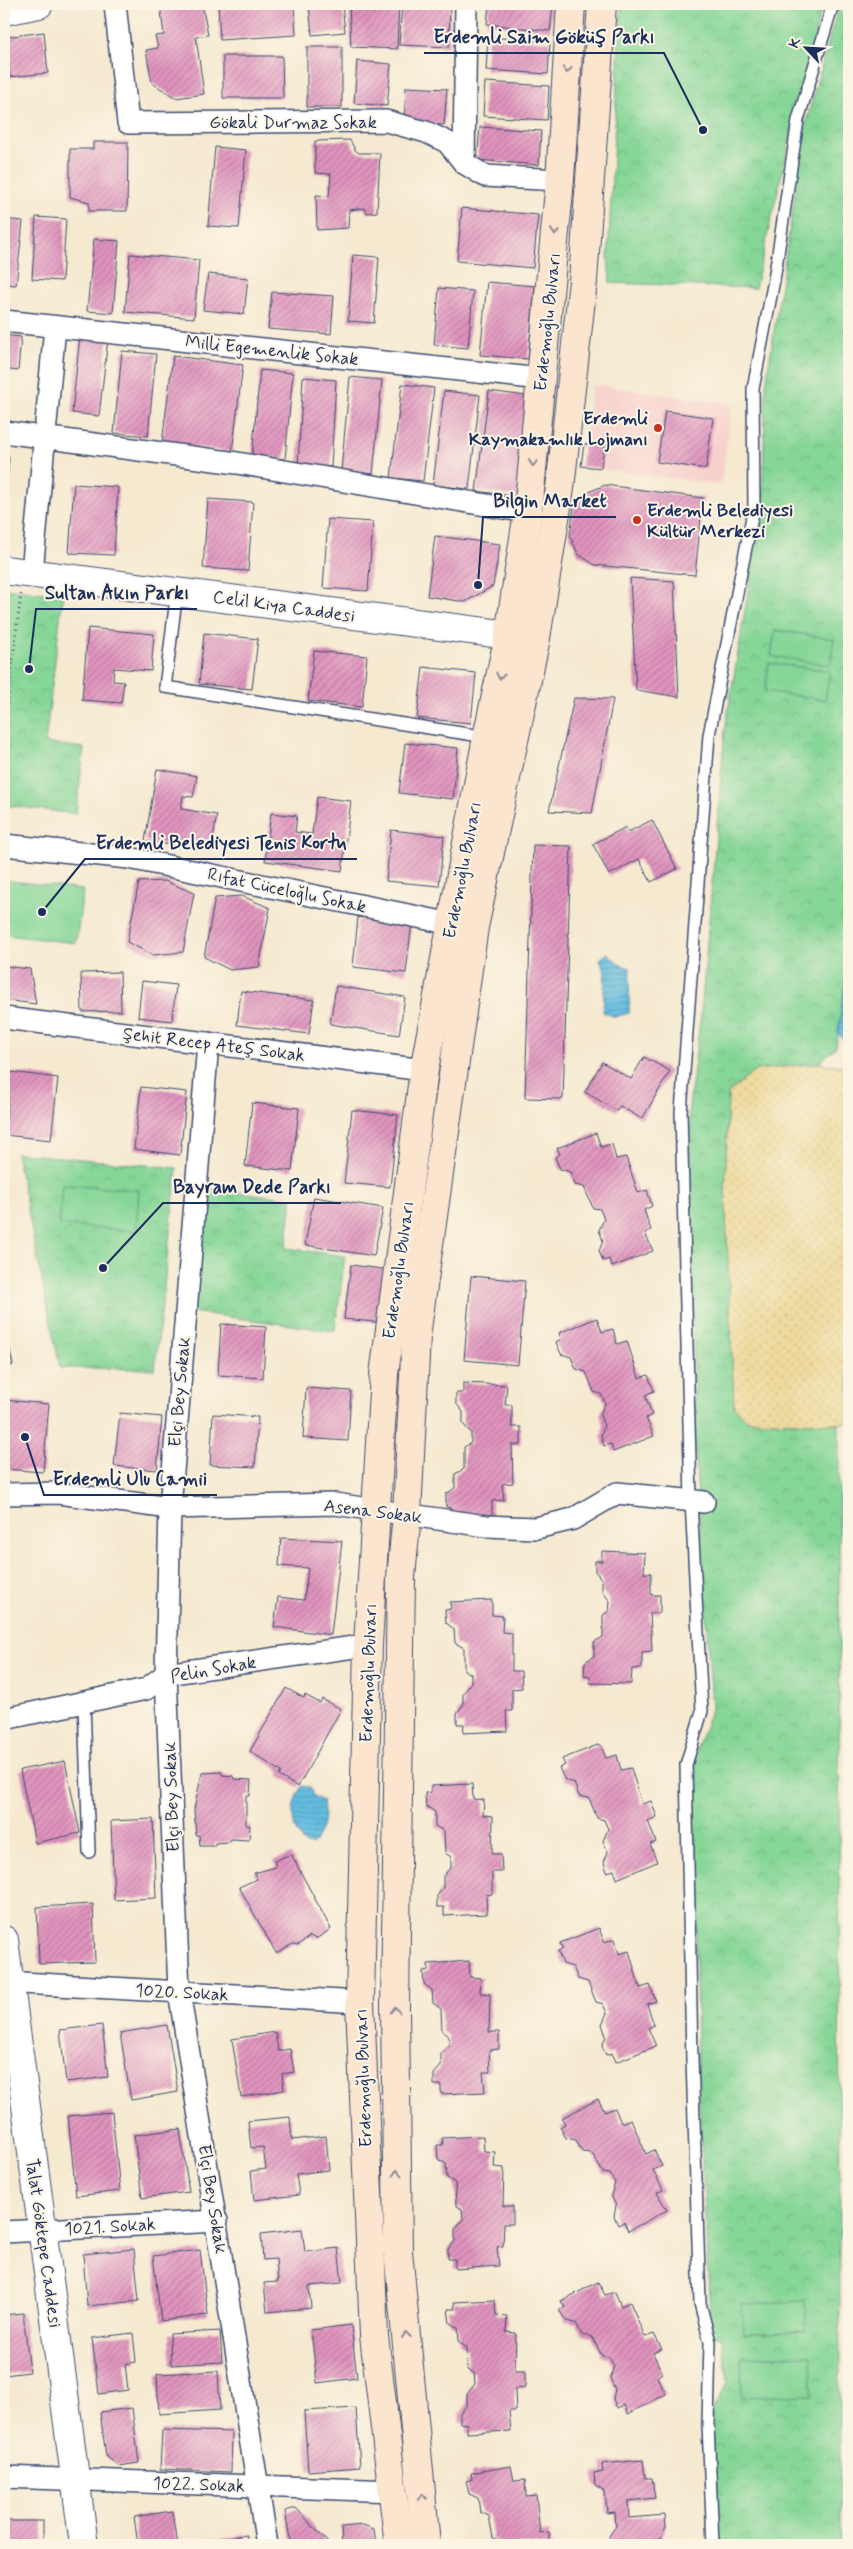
<svg xmlns="http://www.w3.org/2000/svg" width="853" height="2549" font-family="Mynerve,sans-serif">
<style>
.built{fill:#f7d0cc}
.sand{fill:url(#sand-dots);stroke:#84847e}
.park{fill:url(#park-crowns);stroke:#50827a}
.pitch{fill:#85d697;stroke:#50827a}
.water{fill:url(#water-rules);stroke:#3f769f}
.building{fill:url(#building-hatch)}
.lines{fill:none;stroke-linecap:round;stroke-linejoin:round}
.service-casing{stroke:#3c4b6f;stroke-width:14}
.minor-casing{stroke:#3c4b6f;stroke-width:24}
.tertiary-casing{stroke:#3c4b6f;stroke-width:30}
.secondary-casing{stroke:#3c4b6f;stroke-width:30}
.path{stroke:#3c4b6f;stroke-width:3;stroke-dasharray:1 4;stroke-linecap:butt}
.service{stroke:#fff;stroke-width:11}
.minor{stroke:#fff;stroke-width:21}
.tertiary{stroke:#fff;stroke-width:28}
.secondary{stroke:#fce5cf;stroke-width:28}
.oneway{stroke:#8c8a96}
.poi-dot{fill:#c8321e;stroke:#fcf5e5;stroke-width:2}
.labels{text-anchor:middle;stroke-width:4;stroke-linejoin:round;paint-order:stroke}
.street-label{font-size:18px;fill:#1b2f5e;stroke:#fcf5e5}
.poi-label{font-size:18px;font-weight:bold;fill:#1b2f5e;stroke:#fcf5e5;text-anchor:end}
.leader{fill:none;stroke:#1b2f5e;stroke-width:2}
.callout-dot{fill:#1b2f5e;stroke:#fcf5e5;stroke-width:2}
.callout-label{font-size:19px;text-anchor:middle;font-weight:bold;fill:#1b2f5e;stroke:#fcf5e5;stroke-width:4;stroke-linejoin:round;paint-order:stroke}
</style>
<defs>
<pattern id="sand-dots" width="8" height="8" patternUnits="userSpaceOnUse" patternTransform="scale(1.25)"><rect width="8" height="8" fill="#eeda9e"/><path d="M2 2h.1M6 6h.1" fill="none" stroke="#ccbb8a" stroke-width="1.8" stroke-linecap="round"/></pattern>
<pattern id="park-crowns" width="20" height="18" patternUnits="userSpaceOnUse" patternTransform="scale(1.25)"><rect width="20" height="18" fill="#85d697"/><path d="M2 6a3 3 0 1 1 6 0M12 15a3 3 0 1 1 6 0" fill="none" stroke="#72b885"/></pattern>
<pattern id="water-rules" width="6" height="5" patternUnits="userSpaceOnUse" patternTransform="scale(1.25)"><rect width="6" height="5" fill="#63bde0"/><path d="M0 2.5h6" fill="none" stroke="#519ab9"/></pattern>
<pattern id="building-hatch" width="6" height="6" patternUnits="userSpaceOnUse" patternTransform="scale(1.25)"><rect width="6" height="6" fill="#e194be"/><path d="M-1 1l2-2M0 6l6-6M5 7l2-2" fill="none" stroke="#b6799e"/></pattern>
</defs>
<rect width="100%" height="100%" fill="#fcf5e5"/>
<filter id="ink" filterUnits="userSpaceOnUse"><feTurbulence type="fractalNoise" baseFrequency=".02" numOctaves="2"/><feDisplacementMap in="SourceGraphic" scale="10" xChannelSelector="R" yChannelSelector="G"/><feConvolveMatrix kernelMatrix="1 2 1 2 8 2 1 2 1" color-interpolation-filters="sRGB"/></filter>
<filter id="wash" filterUnits="userSpaceOnUse"><feTurbulence type="fractalNoise" baseFrequency=".0096" numOctaves="4" result="noise"/><feDisplacementMap in="SourceGraphic" scale="20" xChannelSelector="R" yChannelSelector="G"/><feGaussianBlur stdDeviation="1.12" result="paint"/><feColorMatrix in="noise" values="0 0 0 0 0 0 0 0 0 0 0 0 0 0 0 0 0 1.4 0 .05"/><feComposite in="paint" operator="in"/></filter>
<g filter="url(#wash)">
<rect width="100%" height="100%" fill="#f5e9d0"/>
<!-- built -->
<polygon class="built" points="592,384 732,404 721,485 581,466"/>
<!-- sand -->
<polygon class="sand" points="819,1063 849,1067 849,1422 839,1424 747,1420 734,1408 725,1192 728,1093 756,1070"/>
<!-- park -->
<g class="park">
<polygon points="621,4 822,4 755,288 610,283 608,256"/>
<polygon points="839,4 849,4 849,958 836,1047 819,1063 756,1070 728,1093 725,1192 734,1408 747,1420 839,1424 840,2545 716,2545 710,2415 728,2382 722,2339 711,2333 697,2060 694,1757 712,1707 695,1450 689,1107 701,1014 725,730 762,508 766,384 806,122"/>
<polygon points="4,588 63,595 45,743 84,748 76,814 4,805"/>
<polygon points="16,1153 177,1168 155,1369 60,1368"/>
<polygon points="208,1188 292,1199 286,1248 345,1256 335,1331 192,1312"/>
</g>
<!-- pitch -->
<g class="pitch">
<polygon points="775,630 834,639 830,665 771,656"/>
<polygon points="769,663 830,671 825,700 765,691"/>
<polygon points="4,880 83,890 76,943 4,935"/>
<polygon points="62,1185 139,1190 136,1231 59,1225"/>
<polygon points="805,2301 806,2331 744,2334 742,2304"/>
<polygon points="811,2355 812,2395 742,2397 741,2357"/>
</g>
<!-- water -->
<g class="water">
<polygon points="608,953 619,964 630,968 629,1013 615,1017 603,1012 605,972 600,959"/>
<polygon points="849,958 849,1048 838,1033"/>
<path d="M302,1786L310,1787L313,1796L323,1801C325,1818 324,1830 313,1844H305C289,1828 290,1804 302,1786Z"/>
</g>
<g id="blocks">
<!-- building -->
<g class="building">
<polygon points="160,4 202,4 208,35 196,37 204,94 176,98 152,83 146,50 158,48 155,36 164,35"/>
<polygon points="218,4 294,4 296,35 220,40"/>
<polygon points="309,4 342,4 345,32 312,35"/>
<polygon points="349,4 399,4 397,49 351,47"/>
<polygon points="402,4 450,4 449,47 399,45"/>
<polygon points="489,4 553,4 550,31 487,24"/>
<polygon points="44,32 48,73 10,77 5,37"/>
<polygon points="488,37 550,42 548,74 486,70"/>
<rect x="307" y="47" width="35" height="60"/>
<polygon points="223,56 282,56 283,98 223,98"/>
<polygon points="357,61 391,64 387,106 354,103"/>
<polygon points="485,82 549,86 547,120 483,116"/>
<polygon points="406,87 447,89 444,125 404,123"/>
<polygon points="480,127 541,131 539,165 477,160"/>
<polygon points="350,140 355,150 359,153 380,153 377,212 367,213 364,208 349,210 348,228 317,230 316,195 329,196 331,174 315,173 315,141"/>
<polygon points="93,142 128,142 127,211 89,211 89,202 70,197 70,149 93,149"/>
<polygon points="215,147 246,150 239,228 208,226"/>
<polygon points="462,208 538,215 533,268 457,261"/>
<polygon points="36,217 66,219 62,281 32,279"/>
<polygon points="4,219 23,221 16,285 4,284"/>
<polygon points="94,239 119,241 113,313 87,311"/>
<polygon points="130,254 199,260 194,318 125,312"/>
<polygon points="353,255 379,257 374,323 348,321"/>
<polygon points="208,274 248,278 244,314 203,310"/>
<polygon points="487,282 535,286 528,359 480,355"/>
<polygon points="439,288 473,291 468,348 434,345"/>
<polygon points="272,292 334,296 331,334 268,329"/>
<polygon points="4,335 21,337 18,371 4,369"/>
<polygon points="80,335 108,338 99,416 72,413"/>
<polygon points="122,351 156,354 148,436 114,433"/>
<polygon points="173,356 243,365 232,452 162,443"/>
<polygon points="260,370 293,373 285,459 252,456"/>
<polygon points="303,377 336,380 331,467 298,465"/>
<polygon points="350,377 382,380 373,474 341,471"/>
<polygon points="402,384 434,388 423,481 391,478"/>
<polygon points="444,391 480,395 469,489 433,485"/>
<polygon points="489,391 533,397 520,497 476,491"/>
<polygon points="665,411 713,418 706,469 657,462"/>
<polygon points="584,444 604,447 601,468 581,466"/>
<polygon points="4,457 9,457 5,518 4,518"/>
<polygon points="74,484 118,487 114,555 69,553"/>
<polygon points="605,485 703,498 695,575 595,565 578,554 570,536 574,505 589,492"/>
<polygon points="208,499 253,502 248,571 203,568"/>
<polygon points="328,519 373,522 368,591 323,588"/>
<polygon points="435,536 500,544 493,586 465,602 427,596"/>
<polygon points="630,578 674,581 679,697 636,690"/>
<polygon points="88,628 154,634 151,671 114,668 113,681 124,682 121,703 82,700"/>
<polygon points="204,633 258,639 252,689 199,684"/>
<polygon points="314,651 367,656 362,707 308,701"/>
<polygon points="423,667 476,673 471,723 417,718"/>
<polygon points="574,698 613,699 592,813 549,811"/>
<polygon points="405,743 458,748 453,799 399,793"/>
<polygon points="157,769 197,776 193,797 183,796 181,809 217,815 211,851 145,841"/>
<polygon points="317,797 351,801 342,871 265,861 271,813 297,816 295,832 312,834"/>
<polygon points="652,820 677,869 651,882 639,859 609,875 593,844 626,827 628,832"/>
<polygon points="391,830 444,836 439,886 386,881"/>
<polygon points="533,845 571,846 563,1099 525,1098"/>
<polygon points="165,881 194,893 183,952 153,955 127,942 139,882"/>
<polygon points="242,896 270,908 259,967 230,970 204,957 215,898"/>
<polygon points="358,917 412,922 406,973 353,967"/>
<polygon points="4,966 30,969 36,1004 4,1000"/>
<polygon points="120,972 121,1011 82,1012 81,973"/>
<polygon points="142,981 176,985 172,1021 138,1017"/>
<polygon points="336,986 405,997 399,1035 330,1024"/>
<polygon points="241,991 314,1000 309,1034 237,1025"/>
<polygon points="644,1057 670,1071 642,1119 620,1106 617,1111 585,1092 602,1062 631,1079"/>
<polygon points="11,1072 58,1078 51,1140 4,1135"/>
<polygon points="141,1087 187,1092 180,1155 134,1149"/>
<polygon points="252,1103 299,1108 292,1171 245,1166"/>
<polygon points="352,1110 398,1115 390,1187 344,1183"/>
<polygon points="596,1133 601,1147 612,1144 616,1159 626,1157 638,1193 647,1190 652,1206 644,1210 651,1230 645,1233 653,1251 612,1267 609,1259 603,1261 599,1251 603,1241 599,1230 604,1219 600,1209 593,1208 584,1187 575,1185 570,1172 560,1169 555,1157 560,1154 557,1148"/>
<polygon points="314,1197 383,1208 374,1256 305,1245"/>
<polygon points="351,1265 390,1270 384,1323 344,1319"/>
<polygon points="471,1276 525,1281 518,1365 464,1360"/>
<polygon points="597,1318 602,1332 613,1329 617,1344 627,1341 639,1378 648,1375 654,1391 645,1395 652,1415 646,1418 654,1436 613,1452 611,1444 604,1446 601,1436 604,1426 600,1415 605,1403 601,1394 594,1392 586,1372 576,1369 571,1357 561,1354 556,1342 561,1339 559,1333"/>
<polygon points="4,1321 13,1365 4,1367"/>
<polygon points="221,1324 266,1327 263,1378 218,1375"/>
<polygon points="463,1383 507,1385 505,1405 512,1405 512,1427 521,1427 521,1445 512,1445 513,1483 502,1484 504,1500 492,1501 492,1516 451,1515 451,1508 446,1507 446,1494 455,1488 455,1474 464,1469 464,1447 471,1443 471,1433 463,1424 463,1412 456,1403 456,1393 463,1393"/>
<polygon points="306,1388 351,1391 348,1441 303,1438"/>
<polygon points="4,1400 49,1404 43,1472 4,1469"/>
<polygon points="120,1413 162,1417 157,1470 114,1466"/>
<polygon points="213,1414 258,1417 255,1467 210,1465"/>
<polygon points="281,1538 342,1541 331,1635 274,1627 278,1597 304,1600 308,1568 279,1566"/>
<polygon points="602,1551 645,1553 644,1573 651,1573 651,1595 660,1595 660,1613 650,1613 652,1651 642,1652 642,1668 632,1669 631,1684 590,1683 590,1676 584,1675 585,1662 594,1656 594,1642 603,1637 603,1615 609,1611 610,1601 602,1591 602,1580 595,1571 595,1561 602,1561"/>
<polygon points="492,1600 492,1615 503,1616 502,1632 512,1633 512,1671 521,1671 522,1688 512,1689 512,1711 506,1711 507,1731 463,1733 464,1724 457,1724 457,1713 463,1705 463,1693 471,1684 471,1674 464,1670 464,1648 455,1643 454,1629 446,1623 445,1610 451,1609 450,1602"/>
<polygon points="286,1688 304,1698 305,1695 320,1703 322,1699 341,1709 298,1787 279,1776 281,1772 250,1751"/>
<polygon points="600,1744 606,1758 617,1755 621,1770 631,1768 642,1804 651,1801 657,1817 648,1821 656,1842 650,1844 657,1862 617,1879 614,1870 607,1872 604,1862 608,1852 603,1841 608,1829 604,1820 597,1818 589,1798 579,1796 574,1783 565,1780 559,1768 565,1765 562,1759"/>
<polygon points="65,1761 80,1833 35,1843 20,1770"/>
<polygon points="222,1772 222,1775 233,1776 234,1779 251,1780 250,1796 246,1796 246,1826 250,1825 249,1840 231,1839 230,1842 215,1843 215,1846 200,1846 199,1835 196,1835 194,1809 202,1773"/>
<polygon points="472,1784 473,1799 484,1800 483,1815 493,1816 492,1854 501,1854 502,1872 492,1872 492,1894 486,1895 487,1914 444,1916 444,1907 437,1907 437,1896 443,1888 443,1876 451,1867 451,1857 445,1853 444,1831 435,1826 435,1812 426,1806 425,1793 431,1792 431,1786"/>
<polygon points="153,1819 156,1898 114,1900 111,1821"/>
<polygon points="291,1854 331,1929 316,1939 310,1936 298,1945 293,1944 276,1953 239,1887 257,1879 254,1873 276,1867 274,1861"/>
<polygon points="93,1904 95,1962 39,1964 37,1907"/>
<polygon points="599,1928 604,1942 615,1939 619,1954 629,1951 640,1988 650,1985 656,2001 647,2004 654,2025 648,2028 656,2046 616,2062 612,2053 606,2055 602,2046 606,2036 602,2024 607,2013 603,2004 596,2002 588,1982 578,1979 573,1967 563,1964 558,1951 563,1949 560,1943"/>
<polygon points="469,1961 470,1977 481,1978 480,1993 490,1994 489,2032 499,2032 499,2049 489,2050 490,2072 483,2072 485,2092 441,2094 441,2085 434,2085 434,2074 441,2066 441,2054 449,2045 448,2035 442,2031 441,2009 433,2003 432,1990 424,1984 423,1971 429,1970 428,1964"/>
<polygon points="102,2025 108,2077 66,2082 60,2030"/>
<polygon points="167,2025 178,2092 131,2100 120,2033"/>
<polygon points="275,2032 278,2051 290,2049 294,2072 282,2074 284,2090 241,2097 232,2039"/>
<polygon points="598,2099 605,2112 615,2108 621,2123 631,2119 646,2154 654,2150 662,2166 653,2170 663,2190 657,2193 667,2210 628,2231 624,2222 618,2225 614,2216 616,2206 611,2195 615,2183 610,2174 603,2173 592,2153 582,2152 576,2140 566,2138 560,2127 565,2124 562,2118"/>
<polygon points="112,2112 120,2191 76,2196 68,2116"/>
<polygon points="290,2117 292,2140 326,2136 329,2170 296,2174 299,2195 254,2200 251,2171 266,2169 263,2147 251,2148 248,2121"/>
<polygon points="180,2129 189,2192 142,2198 134,2135"/>
<polygon points="483,2136 484,2151 495,2152 494,2167 504,2168 503,2206 513,2206 513,2224 504,2224 503,2246 497,2247 499,2266 455,2269 455,2259 448,2259 448,2249 455,2241 455,2229 463,2219 462,2209 456,2206 455,2183 447,2178 446,2164 438,2159 437,2145 443,2145 442,2138"/>
<polygon points="302,2229 305,2252 338,2248 342,2283 309,2286 311,2308 267,2312 264,2283 278,2282 276,2259 263,2260 261,2234"/>
<polygon points="134,2249 139,2301 87,2306 83,2254"/>
<polygon points="200,2250 208,2315 161,2321 153,2256"/>
<polygon points="598,2282 605,2295 615,2292 621,2306 630,2302 645,2337 654,2334 662,2349 653,2353 662,2373 657,2377 666,2394 628,2414 624,2405 617,2408 613,2399 615,2389 610,2378 614,2366 609,2357 602,2356 592,2337 582,2335 576,2323 566,2321 559,2310 565,2307 561,2301"/>
<polygon points="495,2300 496,2315 507,2316 506,2332 516,2333 515,2371 525,2371 525,2388 515,2389 516,2411 509,2411 511,2431 467,2433 467,2424 460,2423 460,2413 467,2405 467,2393 475,2384 474,2373 468,2370 467,2348 459,2342 458,2328 450,2323 448,2309 455,2309 454,2302"/>
<polygon points="23,2313 30,2372 4,2375 4,2315"/>
<polygon points="351,2325 357,2378 317,2383 311,2330"/>
<polygon points="220,2331 222,2362 171,2365 170,2334"/>
<polygon points="133,2333 136,2362 125,2364 128,2390 99,2394 92,2338"/>
<polygon points="218,2371 220,2410 159,2414 157,2374"/>
<polygon points="132,2408 139,2463 118,2466 106,2456 100,2412"/>
<polygon points="356,2408 360,2467 308,2471 304,2411"/>
<polygon points="162,2430 232,2432 231,2472 160,2469"/>
<polygon points="643,2460 645,2478 652,2478 655,2498 628,2501 629,2518 665,2515 666,2527 657,2545 611,2545 609,2536 616,2526 615,2512 607,2513 605,2491 595,2485 594,2473 603,2472 602,2464"/>
<polygon points="511,2466 514,2481 525,2480 526,2496 536,2495 540,2533 549,2532 551,2545 500,2545 499,2541 493,2538 489,2516 480,2512 478,2498 469,2494 466,2481 472,2479 471,2473"/>
<polygon points="296,2508 330,2545 291,2545 285,2511"/>
<polygon points="172,2511 177,2545 138,2545 134,2517"/>
<rect x="4" y="2521" width="39" height="24"/>
<polygon points="363,2525 374,2529 376,2545 342,2545 341,2527"/>
<polygon points="246,2535 247,2545 208,2545 207,2540"/>
</g>
</g>
</g>
<g filter="url(#ink)">
<use href="#blocks" fill-opacity="0" stroke="#3c4b6f" stroke-width="1"/>
<g class="lines">
<defs>
<g id="service">
<polyline points="177,591 165,687 487,737"/>
<polyline points="84,1702 89,1852"/>
<polyline points="713,2545 708,2424 710,2342 700,2303 692,2059 686,1765 702,1711 691,1501 681,1112 709,735 754,507 753,389 774,280 798,120 833,4"/>
</g>
<g id="minor">
<polyline points="115,4 128,123 386,121 426,132 447,142 464,163 485,176 560,180"/>
<polyline points="464,163 466,4"/>
<polyline points="4,321 541,379"/>
<polyline points="4,432 237,463 528,512"/>
<polyline points="32,572 55,327"/>
<polyline points="4,845 129,858 452,924"/>
<polyline points="4,1018 424,1070"/>
<polyline points="208,1043 170,1508 166,1674 179,1991 267,2545"/>
<polyline points="4,1494 58,1493 170,1508 335,1504 486,1526 536,1528 573,1519 617,1493 704,1502"/>
<polyline points="4,1719 146,1689 166,1674 368,1645"/>
<polyline points="4,1982 360,2002"/>
<polyline points="4,2232 217,2221"/>
<polyline points="4,2477 394,2491"/>
</g>
<g id="tertiary">
<polyline points="4,11 39,4"/>
<polyline points="4,570 533,638"/>
<polyline points="4,1940 84,2545"/>
</g>
<g id="secondary">
<polyline points="399,2545 374,2336 360,2002 368,1645 384,1375 424,1070 487,737 509,635 528,512 560,180 571,4"/>
<polyline points="426,2545 398,2251 395,2007 401,1577 407,1514 416,1336 474,927 536,638 560,488 583,281 602,4"/>
</g>
</defs>
<!-- service casing -->
<use href="#service" class="service-casing"/>
<!-- minor casing -->
<use href="#minor" class="minor-casing"/>
<!-- tertiary casing -->
<use href="#tertiary" class="tertiary-casing"/>
<!-- secondary casing -->
<use href="#secondary" class="secondary-casing"/>
<!-- path -->
<polyline class="path" points="4,729 21,594"/>
<!-- service -->
<use href="#service" class="service"/>
<!-- minor -->
<use href="#minor" class="minor"/>
<!-- tertiary -->
<use href="#tertiary" class="tertiary"/>
<!-- secondary -->
<use href="#secondary" class="secondary"/>
</g>
<!-- one-way arrows -->
<defs><path id="oneway-chevron" d="M-2-3.5L2.5 0L-2 3.5" fill="none" stroke-width="1.6" stroke-linecap="round" stroke-linejoin="round" transform="scale(1.25)"/></defs>
<g class="oneway">
<use href="#oneway-chevron" transform="translate(567 70) rotate(94)"/>
<use href="#oneway-chevron" transform="translate(555 232) rotate(96)"/>
<use href="#oneway-chevron" transform="translate(533 463) rotate(95)"/>
<use href="#oneway-chevron" transform="translate(500 676) rotate(102)"/>
<use href="#oneway-chevron" transform="translate(395 2010) rotate(-90)"/>
<use href="#oneway-chevron" transform="translate(397 2173) rotate(-91)"/>
<use href="#oneway-chevron" transform="translate(406 2335) rotate(-96)"/>
<use href="#oneway-chevron" transform="translate(422 2497) rotate(-96)"/>
</g>
</g>
<!-- markers -->
<g class="poi-dot">
<circle cx="658" cy="428" r="5"/>
<circle cx="637" cy="520" r="5"/>
</g>
<g class="labels">
<!-- street labels -->
<g class="street-label">
<text x="293" y="128">Gökali Durmaz Sokak</text>
<text transform="translate(547 322) rotate(-84)" y="6">Erdemoğlu Bulvarı</text>
<text transform="translate(272 350) rotate(6)" y="6">Milli Egemenlik Sokak</text>
<text transform="translate(284 606) rotate(8)" y="6">Celil Kiya Caddesi</text>
<text transform="translate(462 870) rotate(-79)" y="6">Erdemoğlu Bulvarı</text>
<text transform="translate(287 890) rotate(12)" y="6">Rıfat Cüceloğlu Sokak</text>
<text transform="translate(214 1044) rotate(7)" y="6">Şehit Recep Ateş Sokak</text>
<text transform="translate(398 1270) rotate(-82)" y="6">Erdemoğlu Bulvarı</text>
<text transform="translate(179 1392) rotate(-85)" y="6">Elçi Bey Sokak</text>
<text transform="translate(373 1511) rotate(7)" y="6">Asena Sokak</text>
<text transform="translate(213 1669) rotate(-10)" y="6">Pelin Sokak</text>
<text transform="translate(368 1673) rotate(-88)" y="6">Erdemoğlu Bulvarı</text>
<text transform="translate(171 1797) rotate(-92)" y="6">Elçi Bey Sokak</text>
<text transform="translate(182 1992) rotate(3)" y="6">1020. Sokak</text>
<text transform="translate(363 2078) rotate(-92)" y="6">Erdemoğlu Bulvarı</text>
<text transform="translate(213 2199) rotate(81)" y="6">Elçi Bey Sokak</text>
<text transform="translate(110 2226) rotate(-3)" y="6">1021. Sokak</text>
<text transform="translate(44 2243) rotate(82)" y="6">Talat Göktepe Caddesi</text>
<text transform="translate(199 2484) rotate(2)" y="6">1022. Sokak</text>
</g>
<!-- poi labels -->
<g class="poi-label">
<text x="648" y="424">Erdemli<tspan x="648" dy="21">Kaymakamlık Lojmanı</tspan></text>
<text x="647" y="516" text-anchor="start">Erdemli Belediyesi<tspan x="647" dy="21">Kültür Merkezi</tspan></text>
</g>
</g>
<!-- callouts -->
<path class="leader" d="M703 130L664 53H424M478 585L483 517H616M29 669L36 609H197M42 912L85 859H357M103 1268L163 1203H341M25 1437L44 1495H217"/>
<g class="callout-dot">
<circle cx="703" cy="130" r="5"/>
<circle cx="478" cy="585" r="5"/>
<circle cx="29" cy="669" r="5"/>
<circle cx="42" cy="912" r="5"/>
<circle cx="103" cy="1268" r="5"/>
<circle cx="25" cy="1437" r="5"/>
</g>
<g class="callout-label">
<text x="544" y="43">Erdemli Saim Göküş Parkı</text>
<text x="550" y="507">Bilgin Market</text>
<text x="117" y="599">Sultan Akın Parkı</text>
<text x="221" y="849">Erdemli Belediyesi Tenis Kortu</text>
<text x="252" y="1193">Bayram Dede Parkı</text>
<text x="130" y="1485">Erdemli Ulu Camii</text>
</g>
<!-- margin -->
<rect width="853" height="2549" fill="none" stroke="#fcf5e5" stroke-width="20"/>
<!-- north arrow -->
<g transform="translate(806 48) rotate(295)" stroke="#fcf5e5" stroke-width="4" paint-order="stroke">
<path d="M0-4L9 19L0 12L-9 19Z" fill="#1b2f5e"/>
<text y="-8" font-size="14" font-weight="bold" text-anchor="middle" fill="#1b2f5e">K</text>
</g>
</svg>
